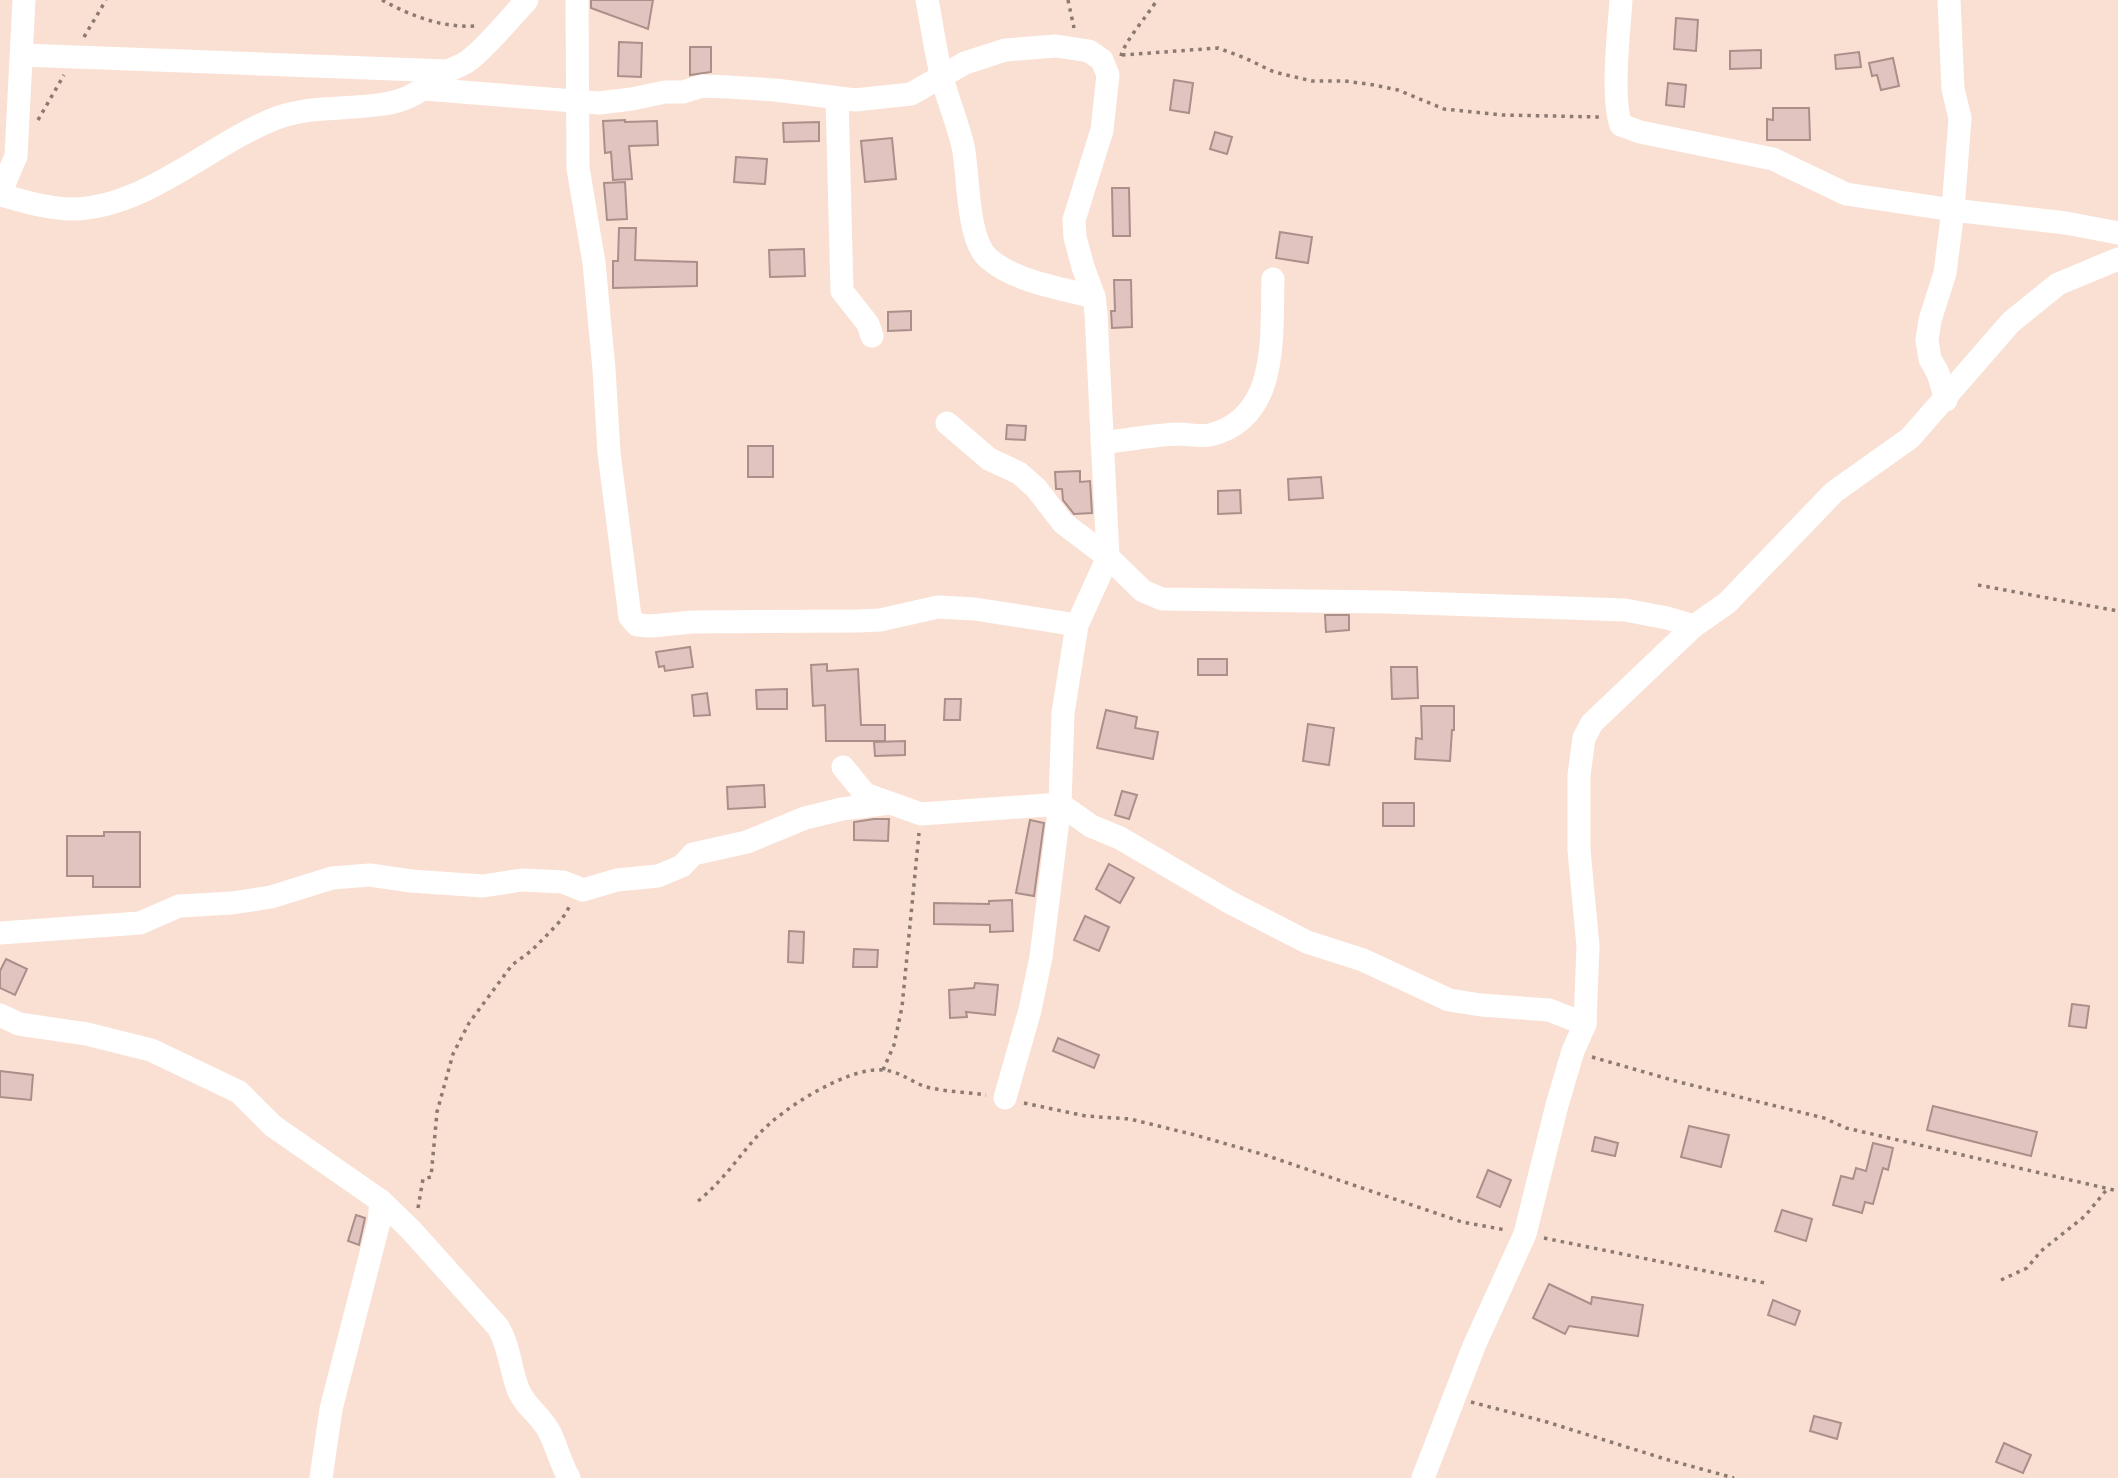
<svg xmlns="http://www.w3.org/2000/svg" width="2118" height="1478" font-family="Jost,sans-serif">
<style>
.building{fill:#e1c4bf;stroke:#aa8f8a;stroke-width:2}
.lines{fill:none;stroke-linecap:round;stroke-linejoin:round}
.path{stroke:#8b7a71;stroke-width:3.5;stroke-dasharray:3.5 5;stroke-linecap:butt}
.minor{stroke:#fff;stroke-width:23}
</style>
<rect width="100%" height="100%" fill="#fae0d3"/>
<!-- building -->
<g class="building">
<polygon points="591,0 653,0 648,29 591,8"/>
<polygon points="1676,18 1698,20 1696,51 1674,49"/>
<polygon points="619,42 642,43 641,77 618,76"/>
<polygon points="690,47 711,47 711,72 690,75"/>
<polygon points="1761,50 1761,68 1730,69 1730,51"/>
<polygon points="1859,52 1861,67 1836,69 1835,55"/>
<polygon points="1893,58 1899,86 1881,90 1877,75 1872,76 1869,63"/>
<polygon points="1174,80 1193,83 1189,113 1170,110"/>
<polygon points="1668,83 1686,85 1684,107 1666,105"/>
<polygon points="1773,108 1809,108 1810,140 1767,140 1767,119 1773,120"/>
<polygon points="625,120 625,122 657,121 658,145 629,146 632,179 613,180 611,152 605,153 603,121"/>
<polygon points="819,122 819,141 784,142 783,123"/>
<polygon points="1215,132 1232,137 1227,154 1210,149"/>
<polygon points="892,138 896,179 865,182 861,141"/>
<polygon points="736,157 767,159 765,184 734,182"/>
<polygon points="625,182 627,219 607,220 604,183"/>
<polygon points="1112,188 1129,188 1130,236 1113,236"/>
<polygon points="619,228 636,228 635,260 697,262 697,286 613,288 613,261 618,261"/>
<polygon points="1280,232 1312,237 1308,263 1276,258"/>
<polygon points="804,249 805,276 770,277 769,250"/>
<polygon points="1114,280 1131,280 1132,327 1112,328 1111,311 1115,311"/>
<polygon points="911,311 911,330 888,331 888,312"/>
<polygon points="1007,425 1026,426 1025,440 1006,439"/>
<rect x="748" y="446" width="25" height="31"/>
<polygon points="1080,471 1080,482 1090,481 1092,513 1074,514 1063,500 1062,489 1056,489 1055,472"/>
<polygon points="1321,477 1323,498 1289,500 1288,479"/>
<polygon points="1240,490 1241,513 1218,514 1218,491"/>
<polygon points="1325,615 1349,615 1349,630 1326,632"/>
<polygon points="690,647 693,667 665,671 664,666 659,667 656,652"/>
<rect x="1198" y="659" width="29" height="16"/>
<polygon points="827,664 827,671 858,669 861,725 885,725 885,741 826,741 825,705 813,706 811,665"/>
<polygon points="1391,667 1417,667 1418,698 1392,699"/>
<polygon points="787,689 787,709 757,709 756,690"/>
<polygon points="707,693 710,715 694,716 692,695"/>
<polygon points="945,699 961,699 960,720 944,720"/>
<polygon points="1421,706 1454,706 1454,730 1452,730 1450,761 1415,759 1416,738 1422,739"/>
<polygon points="1106,710 1137,717 1135,728 1158,732 1153,759 1097,748"/>
<polygon points="1308,724 1334,728 1329,765 1303,761"/>
<polygon points="905,741 905,755 875,756 874,742"/>
<polygon points="764,785 765,807 728,809 727,787"/>
<polygon points="1122,791 1137,795 1129,819 1115,815"/>
<rect x="1383" y="803" width="31" height="23"/>
<polygon points="874,819 889,819 888,841 854,840 854,822"/>
<polygon points="1030,820 1044,823 1034,896 1016,893"/>
<polygon points="104,832 140,832 140,887 93,887 93,876 67,876 67,836 104,836"/>
<polygon points="1109,864 1134,878 1120,903 1096,889"/>
<polygon points="1012,900 1013,931 990,932 990,925 934,924 934,903 989,904 989,901"/>
<polygon points="1085,916 1109,927 1099,951 1074,940"/>
<polygon points="789,931 804,932 803,963 788,962"/>
<polygon points="854,949 878,950 877,967 853,967"/>
<polygon points="6,959 27,969 15,995 0,988 0,971"/>
<polygon points="975,983 998,985 995,1015 966,1012 967,1017 950,1018 949,990 974,988"/>
<polygon points="2072,1004 2089,1006 2086,1028 2069,1026"/>
<polygon points="1058,1038 1099,1055 1094,1068 1053,1051"/>
<polygon points="0,1071 33,1075 31,1100 0,1097"/>
<polygon points="1933,1106 2037,1132 2031,1156 1927,1130"/>
<polygon points="1689,1126 1729,1135 1721,1167 1681,1157"/>
<polygon points="1595,1137 1618,1143 1615,1156 1592,1151"/>
<polygon points="1873,1143 1893,1148 1888,1170 1883,1168 1873,1204 1865,1202 1862,1213 1833,1205 1841,1176 1853,1179 1856,1168 1866,1171"/>
<polygon points="1488,1170 1511,1180 1500,1207 1477,1197"/>
<polygon points="1782,1210 1812,1219 1806,1241 1775,1231"/>
<polygon points="356,1215 365,1218 359,1245 348,1241"/>
<polygon points="1549,1284 1591,1304 1592,1297 1643,1305 1638,1336 1569,1326 1565,1334 1533,1318"/>
<polygon points="1773,1300 1800,1311 1795,1325 1768,1315"/>
<polygon points="1814,1416 1841,1423 1837,1439 1810,1431"/>
<polygon points="2004,1443 2031,1455 2023,1473 1996,1462"/>
</g>
<g class="lines">
<!-- path -->
<g class="path">
<path d="M382,0C411,16 442,28 476,26"/>
<polyline points="1068,0 1074,28"/>
<polyline points="84,37 106,0"/>
<polyline points="1122,55 1218,48 1245,58 1274,72 1312,81 1345,81 1374,85 1398,90 1444,109 1502,115 1600,117"/>
<path d="M1121,56C1124,42 1148,15 1157,0"/>
<polyline points="38,120 64,75"/>
<polyline points="1978,585 2118,611"/>
<polyline points="1592,1057 1679,1082 1824,1118 1846,1128 2118,1191"/>
<polyline points="883,1070 894,1045 902,1007 919,833"/>
<polyline points="1024,1103 1086,1116 1130,1119 1195,1135 1265,1155 1462,1222 1506,1230"/>
<path d="M698,1201C723,1181 739,1156 760,1133C783,1108 848,1067 882,1070C901,1071 912,1083 927,1087C946,1092 967,1092 986,1095"/>
<polyline points="418,1208 423,1179 431,1177 437,1112 453,1054 469,1023 512,965 531,951 549,933 562,919 571,904"/>
<polyline points="1544,1238 1765,1283"/>
<polyline points="2001,1280 2027,1268 2041,1251 2085,1216 2108,1188"/>
<polyline points="1471,1402 1547,1422 1665,1459 1734,1478"/>
</g>
<!-- minor -->
<g class="minor">
<polyline points="577,0 578,168 594,263 604,369 609,453 630,617 637,625 651,626 693,622 858,621 880,620 938,607 975,609 1077,625"/>
<path d="M927,0C932,25 935,49 941,74C947,98 957,121 963,146C969,173 966,240 989,259C1016,282 1060,288 1094,297"/>
<path d="M1621,0C1619,30 1611,99 1621,125L1640,132L1773,159L1846,194L1953,210L2066,223L2118,233"/>
<polyline points="22,55 447,71"/>
<polyline points="425,89 599,103 632,99 665,92 683,92 702,86 728,87 775,90 855,100 911,94 965,63 1005,50 1056,46 1089,51 1102,60 1108,75 1102,130 1074,220 1075,237 1083,267 1094,297 1096,313 1108,557 1077,625 1063,713 1060,804 1091,826 1120,838 1231,903 1307,942 1363,960 1449,1000 1481,1005 1549,1010 1585,1024"/>
<polyline points="837,98 842,291 868,324 872,336"/>
<polyline points="0,187 5,182 16,156 24,0"/>
<path d="M0,195C24,201 47,209 73,209C145,208 209,145 274,119C310,105 348,110 384,104C409,101 425,88 445,73C452,68 461,66 468,61C486,48 511,17 527,0"/>
<polyline points="1946,400 1938,373 1930,359 1927,340 1930,320 1945,273 1953,210 1960,118 1953,89 1949,0"/>
<polyline points="947,423 989,459 1019,473 1036,488 1063,523 1108,557 1143,591 1162,599 1387,602 1625,610 1667,618 1694,626"/>
<path d="M1102,443C1127,440 1153,435 1178,434C1188,434 1200,437 1210,435C1280,418 1271,335 1273,279"/>
<polyline points="843,767 865,794 921,814 1060,804 1041,957 1030,1010 1005,1098"/>
<polyline points="0,933 140,923 179,906 232,903 271,897 332,878 370,875 411,881 483,886 522,880 563,882 583,890 617,880 658,876 682,866 693,854 747,842 805,818 842,809 890,803"/>
<path d="M0,1015L19,1024L87,1034L151,1050L239,1092L273,1126L381,1201L411,1230L498,1327C510,1347 510,1369 518,1389C525,1407 542,1416 550,1433C557,1448 561,1464 569,1478"/>
<polyline points="321,1478 331,1409 379,1222 381,1201"/>
<polyline points="1423,1478 1474,1346 1525,1234 1557,1105 1573,1051 1585,1024 1588,946 1579,850 1579,775 1584,738 1592,723 1694,626 1727,603 1834,492 1910,438 2011,322 2058,284 2118,259"/>
</g>
</g>
</svg>
